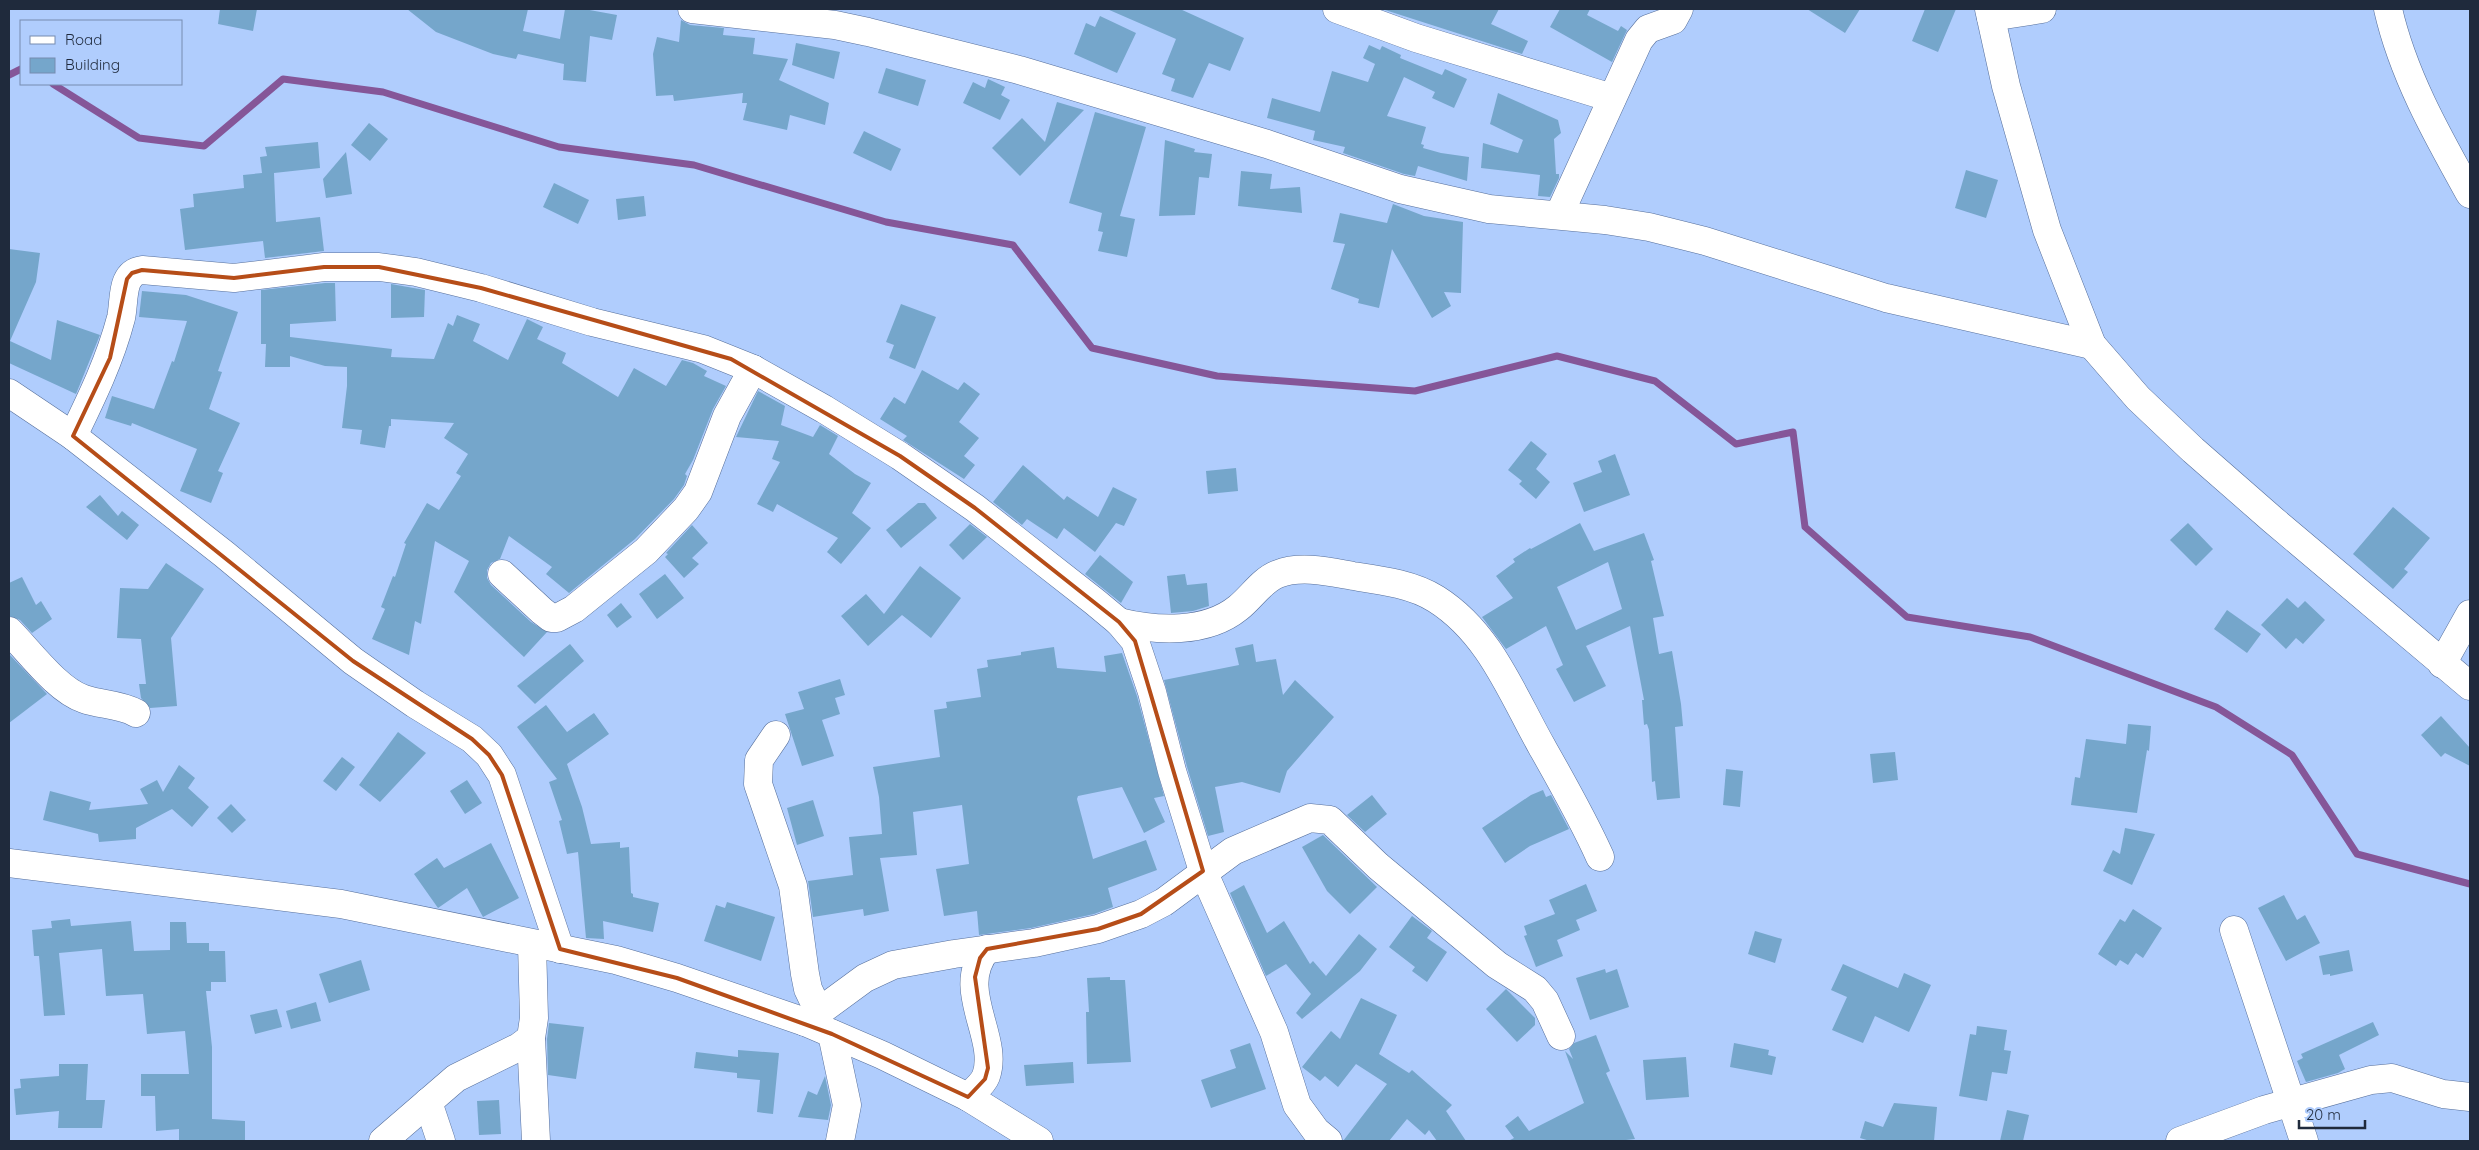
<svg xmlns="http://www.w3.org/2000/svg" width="2479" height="1150" font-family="Quicksand,sans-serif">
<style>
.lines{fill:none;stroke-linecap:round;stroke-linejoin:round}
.stream{stroke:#855698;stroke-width:7}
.building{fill:#75a6cb;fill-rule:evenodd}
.minor-casing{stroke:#566f9b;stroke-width:29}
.minor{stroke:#fff;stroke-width:28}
.marked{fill:none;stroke:#b64d18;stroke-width:4;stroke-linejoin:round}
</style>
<rect width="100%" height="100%" fill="#b0cdfd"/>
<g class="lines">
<!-- stream -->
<g class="stream">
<polyline points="9,75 21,69"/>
<polyline points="53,84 139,138 204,146 283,79 383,92 559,147 694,165 886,222 1013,245 1092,348 1217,376 1415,391 1557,356 1655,381 1736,444 1793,432 1805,527 1907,617 2030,637 2216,707 2292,755 2357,854 2470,884"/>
</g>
</g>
<!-- building -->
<g class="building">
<polygon points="220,9 257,9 253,31 218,24"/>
<polygon points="407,9 528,9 523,31 560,39 565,9 584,9 617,15 612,40 590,36 586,82 563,80 564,64 518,54 516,59 493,54 436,32"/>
<polygon points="1107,9 1180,9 1244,38 1230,71 1209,63 1193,98 1171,91 1175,79 1162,74 1176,39"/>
<polygon points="1382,9 1499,9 1491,24 1528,41 1522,54"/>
<polygon points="1560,9 1590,9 1587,15 1618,31 1621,26 1627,30 1612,62 1550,27"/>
<polygon points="1807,9 1860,9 1845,33"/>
<polygon points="1925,9 1956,9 1938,52 1912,41"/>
<polygon points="1100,16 1136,33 1117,73 1074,54 1086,23 1095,27"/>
<polygon points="681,20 690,25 724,28 723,35 755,38 753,54 788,59 779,80 829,103 825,125 790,115 787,130 743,120 747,103 742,103 743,93 674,101 673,95 656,96 653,54 657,37 679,42"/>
<polygon points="796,43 840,52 834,79 792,65"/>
<polygon points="1369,45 1380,50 1382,46 1401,55 1400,58 1442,75 1445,69 1467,79 1454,108 1432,98 1435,92 1404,77 1387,116 1426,127 1421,144 1424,145 1423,148 1441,153 1469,157 1467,181 1418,166 1415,176 1404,174 1343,153 1345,147 1313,140 1315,131 1267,118 1272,98 1320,112 1332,71 1368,82 1375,64 1363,58"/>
<polygon points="886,68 926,80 918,106 878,93"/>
<polygon points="988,79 1005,87 1001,95 1010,100 1000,120 963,103 973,82 985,88"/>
<polygon points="1498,93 1558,120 1561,133 1554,139 1556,174 1559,174 1559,178 1550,197 1538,196 1540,175 1481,168 1483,143 1518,153 1523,140 1490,124"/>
<polygon points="1057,102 1084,110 1020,176 992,148 1022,118 1045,142"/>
<polygon points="1095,112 1146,127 1120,216 1135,219 1127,257 1098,251 1103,232 1098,231 1102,213 1069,203"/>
<polygon points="369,123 388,139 370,161 351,145"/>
<polygon points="864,131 901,149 891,171 853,153"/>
<polygon points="1165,140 1195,149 1194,152 1212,154 1209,178 1199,177 1195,215 1159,216"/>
<polygon points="318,142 320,168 274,173 276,222 320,217 324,251 265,258 263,241 185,250 180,209 194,207 193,194 244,188 243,175 262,173 260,157 267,156 265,147"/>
<polygon points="346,152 352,194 326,198 323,179"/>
<polygon points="1966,170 1998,180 1986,218 1955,208"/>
<polygon points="1241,171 1272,174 1270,189 1300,187 1302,213 1238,206"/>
<polygon points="554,183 589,200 578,224 543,207"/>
<polygon points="644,196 646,216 618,220 616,199"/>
<polygon points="1393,204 1424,216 1463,222 1461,293 1444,292 1451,306 1432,318 1392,249 1379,308 1358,303 1359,299 1331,289 1345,244 1333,242 1340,213 1387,223"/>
<polygon points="9,249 40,253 36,282 10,341 51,360 57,320 100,335 76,394 9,363"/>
<polygon points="325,283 335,283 336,321 290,324 290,337 392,349 391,357 434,359 448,323 453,326 457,315 480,324 473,341 508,360 527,319 543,327 537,339 566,353 562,363 618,397 634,368 666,386 682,360 693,363 707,371 704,376 726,386 713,409 693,460 685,474 687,476 684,485 674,499 635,539 569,593 546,574 552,567 509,536 500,559 491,563 487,570 487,578 491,585 531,622 547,632 524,657 454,592 469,561 435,541 421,624 415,621 409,655 372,639 385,609 381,607 393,576 395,577 406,544 404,543 427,503 439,510 461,476 456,473 468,454 444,438 454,423 391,419 391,426 389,426 385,448 360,444 362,430 342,428 347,386 347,367 325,366 290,356 290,367 265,367 266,344 261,344 261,290"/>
<polygon points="391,284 425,290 424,317 391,318"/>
<polygon points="142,291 186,295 238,312 218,371 222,372 209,409 240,423 218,471 223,473 211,503 180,491 197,449 132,423 131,426 105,418 112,396 154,409 172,361 174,362 187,321 139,317"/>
<polygon points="901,304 936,317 915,369 889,358 894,345 886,342"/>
<polygon points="922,370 958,390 964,382 980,394 959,422 979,438 964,456 975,465 964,479 903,440 907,436 880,419 894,397 905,404"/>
<polygon points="758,391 785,406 781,425 813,437 820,425 838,436 829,454 855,474 871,483 852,513 871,528 841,564 827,552 838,538 777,504 773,512 757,504 780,462 772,459 779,441 736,437"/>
<polygon points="1531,441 1547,454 1536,469 1550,482 1536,499 1519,484 1522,481 1508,470"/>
<polygon points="1615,454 1630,495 1584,512 1573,483 1602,472 1598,461"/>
<polygon points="1023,465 1064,500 1067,496 1098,517 1113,487 1137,499 1124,526 1116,523 1095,552 1064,528 1057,539 1027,519 1022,525 993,502"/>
<polygon points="1236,468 1238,491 1208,494 1206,471"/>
<polygon points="100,495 118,516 122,511 139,525 127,540 86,507"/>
<polygon points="918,503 925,503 937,518 901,548 886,530"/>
<polygon points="2393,507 2430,538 2404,569 2408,572 2393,589 2353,554"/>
<path d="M1580,523L1594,551L1644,533L1654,560L1651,561L1664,616L1653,618L1659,654L1672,651L1681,704L1683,726L1675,727L1680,798L1657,800L1655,781L1652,782L1649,730L1647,724L1644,725L1642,700H1644L1630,626L1586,646L1606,686L1574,702L1556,669L1563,665L1546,626L1506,649L1482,617L1513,598L1496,576L1515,562L1513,559L1530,548L1531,549ZM1608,562L1622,609L1576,630L1557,587Z"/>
<polygon points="2188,523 2213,549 2196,566 2170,540"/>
<polygon points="970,524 987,537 963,560 949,545"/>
<polygon points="692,525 708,543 692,558 699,564 684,578 665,557 668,554 666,553"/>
<polygon points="1100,555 1133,582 1121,603 1085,574"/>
<polygon points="166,563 204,589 171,638 177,706 150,708 141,698 139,684 146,684 141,639 117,638 120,588 148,589"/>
<polygon points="920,566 961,598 931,638 902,615 868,646 841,616 866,594 884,614"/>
<polygon points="665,574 684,598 657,619 639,594"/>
<polygon points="1185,574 1187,585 1207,583 1209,606 1193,611 1171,613 1167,576"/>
<polygon points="22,577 36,605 41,601 52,619 32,633 20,620 9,616 9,583"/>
<polygon points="2287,598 2298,608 2305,601 2325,620 2303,644 2296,638 2286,649 2261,625"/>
<polygon points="621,603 632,617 617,628 607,615"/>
<polygon points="2227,610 2261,634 2247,653 2214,629"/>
<polygon points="570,644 584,661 535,704 517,686"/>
<polygon points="1253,644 1256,662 1276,659 1283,695 1295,680 1334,717 1287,771 1280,793 1242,782 1215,787 1224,832 1208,836 1187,767 1164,680 1239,665 1235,648"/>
<polygon points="1054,647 1057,668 1106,672 1104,656 1122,653 1137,696 1164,796 1154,798 1165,822 1144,833 1122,787 1078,796 1077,799 1093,859 1146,840 1157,870 1108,888 1113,907 1094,914 1031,928 979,935 977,911 944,916 936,869 969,864 962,805 913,812 917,855 880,858 889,911 864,916 863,909 813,917 808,881 853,875 849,837 882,834 879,797 873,767 940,757 934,710 947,708 946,702 981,697 977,669 988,667 987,660 1021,655 1021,652"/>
<polygon points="9,654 47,694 9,723"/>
<polygon points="840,679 845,695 835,698 840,714 822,720 834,756 802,766 785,714 804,709 798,692"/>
<polygon points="546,705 567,732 594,713 609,734 567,764 582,807 591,844 620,842 620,848 629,847 631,893 633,894 633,897 659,903 653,932 603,921 604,939 586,938 578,852 567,854 559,821 562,820 549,782 557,779 517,727"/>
<polygon points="2441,716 2470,748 2470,766 2445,753 2441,757 2421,735"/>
<polygon points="2128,724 2151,726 2149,751 2147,750 2137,813 2071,805 2075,777 2080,778 2086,739 2126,744"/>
<polygon points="398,732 426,753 380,802 359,785"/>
<polygon points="1895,752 1898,780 1873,783 1870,754"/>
<polygon points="342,757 355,767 336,791 323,781"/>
<polygon points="179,765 195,778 188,788 209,807 192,827 172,809 136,828 136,839 99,842 98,834 43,820 50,791 91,802 89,810 148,804 140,789 157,780 163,792"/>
<polygon points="1726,769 1743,771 1740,807 1723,805"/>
<polygon points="467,780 482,803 465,814 450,791"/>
<polygon points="1543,790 1546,797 1551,795 1569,829 1530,846 1505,863 1482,828 1531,795"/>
<polygon points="1372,795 1387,814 1365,832 1347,815"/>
<polygon points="813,800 824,836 797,845 787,808"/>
<polygon points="231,804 246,820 232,833 217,818"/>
<polygon points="2125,828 2155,834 2132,885 2103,871 2113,850 2120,854"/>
<polygon points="1323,835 1377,887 1350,914 1327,891 1302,847"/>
<polygon points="491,843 519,898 483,917 467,888 438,908 414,874 437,858 444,868"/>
<polygon points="1586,884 1597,911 1576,920 1580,930 1557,940 1563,956 1536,967 1524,936 1527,935 1524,926 1555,914 1549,900"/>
<polygon points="1244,885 1267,933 1284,921 1310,964 1313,961 1326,976 1359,934 1377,949 1360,971 1302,1019 1296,1013 1311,994 1286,964 1266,976 1230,893"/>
<polygon points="2284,895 2297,920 2305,915 2320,943 2286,961 2258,908"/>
<polygon points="727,902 775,917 761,961 704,941 716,905 725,908"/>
<polygon points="2133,909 2162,928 2143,958 2136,953 2128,965 2120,960 2116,966 2098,954 2120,919 2125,922"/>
<polygon points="1412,916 1432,931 1427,938 1447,952 1427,982 1412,971 1415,967 1389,947"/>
<polygon points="70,919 71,926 131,921 134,951 170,950 170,922 186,922 187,943 209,943 209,951 225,951 226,982 211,982 211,991 206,991 212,1047 212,1119 245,1121 245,1141 179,1141 179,1129 156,1131 155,1096 141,1096 141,1074 189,1074 185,1031 147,1034 143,994 106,996 102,949 59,953 65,1015 44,1016 39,956 34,956 32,930 52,928 51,921"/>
<polygon points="1755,931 1782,939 1775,963 1748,954"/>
<polygon points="2349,950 2353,971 2330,976 2330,974 2323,975 2319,956"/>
<polygon points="361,960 370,990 329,1003 319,974"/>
<polygon points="1843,964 1898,988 1904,973 1931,985 1909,1032 1875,1016 1863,1043 1832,1030 1847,997 1831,990"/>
<polygon points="1605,969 1606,973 1617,969 1629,1007 1590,1020 1576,978"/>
<polygon points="1110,977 1110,980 1125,980 1131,1062 1087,1064 1086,1012 1089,1012 1087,978"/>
<polygon points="1506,989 1535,1018 1535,1025 1517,1042 1486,1009"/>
<polygon points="1361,998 1397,1015 1379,1054 1409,1073 1412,1070 1452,1105 1446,1111 1466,1141 1437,1141 1429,1130 1425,1135 1407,1119 1389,1141 1343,1141 1387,1084 1356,1064 1338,1087 1325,1076 1320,1081 1302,1067 1331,1031 1340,1039"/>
<polygon points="316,1002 321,1021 291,1029 286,1011"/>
<polygon points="277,1009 282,1027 255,1034 250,1015"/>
<polygon points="2373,1022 2379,1035 2339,1055 2345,1069 2338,1073 2306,1082 2297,1061 2303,1058 2301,1054"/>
<polygon points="549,1023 584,1027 576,1079 548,1075 547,1039"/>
<polygon points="1977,1026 2007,1030 2004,1050 2011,1051 2007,1074 1992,1072 1987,1101 1959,1096 1970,1034 1976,1035"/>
<polygon points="1596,1035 1610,1071 1606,1073 1635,1139 1617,1141 1508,1141 1514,1138 1505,1126 1518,1116 1529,1131 1584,1103 1565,1051 1573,1059 1569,1049 1574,1043"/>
<polygon points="1250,1043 1266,1089 1211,1108 1201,1080 1236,1068 1230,1050"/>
<polygon points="1734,1043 1769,1050 1768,1055 1776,1057 1772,1075 1730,1067"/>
<polygon points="738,1050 779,1053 773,1114 757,1112 760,1080 737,1078 737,1073 694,1068 696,1052 738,1057"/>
<polygon points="1686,1057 1689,1097 1646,1100 1643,1060"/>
<polygon points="1073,1062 1074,1083 1026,1086 1024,1065"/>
<polygon points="59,1064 88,1064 86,1100 105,1100 102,1128 58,1128 59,1111 16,1115 14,1089 21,1088 20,1079 59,1076"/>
<polygon points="825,1076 831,1105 828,1120 798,1117 808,1091 817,1095"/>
<polygon points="499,1100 501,1134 479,1135 477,1101"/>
<polygon points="1894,1103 1937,1107 1934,1141 1870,1141 1860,1138 1865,1121 1883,1127"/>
<polygon points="2007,1110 2029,1115 2023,1141 2000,1141"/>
</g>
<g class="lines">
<defs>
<g id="minor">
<polyline points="692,9 835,25 868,32 1019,70 1267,144 1400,189 1489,209 1605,220 1649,227 1705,241 1886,298 2092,345"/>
<polyline points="1337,9 1416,38 1612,98"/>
<polyline points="1989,9 2006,86 2047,230 2092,345 2138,398 2193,450 2273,520 2470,686"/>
<path d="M2388,9C2403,75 2437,135 2470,194"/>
<polyline points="1991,17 2042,9"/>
<polyline points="1559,215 1639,40 1648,29 1673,20 1679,9"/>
<polyline points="9,393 73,436 224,554 353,661 415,704 472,739 489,755 502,775 560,949"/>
<path d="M73,436C92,397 110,360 121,318C125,301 120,273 142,270L234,278L324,267H379L416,272L481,288L592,322L703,349L753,369L824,409L900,456L975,508L1095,602L1119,622L1135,641L1152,692L1172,771L1203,871L1274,1032L1297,1105L1316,1131L1328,1141"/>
<polyline points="502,574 542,611 551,618 557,618 574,609 646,551 686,509 698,492 727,416 753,369"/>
<path d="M1119,622C1156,631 1206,634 1238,608C1251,598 1262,580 1278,574C1301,565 1330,572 1353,576C1380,580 1413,584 1436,599C1490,633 1512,694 1542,747C1563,784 1583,819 1600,857"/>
<path d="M9,631C29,651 57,690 84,699C101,705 120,704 136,713"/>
<polyline points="2442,664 2470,614"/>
<polyline points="776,735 759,760 758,784 793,886 805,974 808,989 819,1012"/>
<polyline points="9,863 341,904 616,960 677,978 805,1022 882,1055 968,1097 1039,1141"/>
<polyline points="2234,930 2304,1141"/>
<polyline points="805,1022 865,978 893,965 954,954 1034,943 1098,929 1141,914 1164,902 1233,851 1310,818 1330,820 1378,866 1497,965 1535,989 1545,1001 1561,1036"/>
<polyline points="832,1034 847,1105 840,1141"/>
<polyline points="531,1038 536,1141"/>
<path d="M968,1097C974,1091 983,1084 986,1076C1000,1037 953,989 987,949"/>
<polyline points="428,1102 441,1141"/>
<polyline points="383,1141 456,1078 519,1047 531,1038 534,1018 532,944"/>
<polyline points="2180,1141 2264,1110 2371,1080 2392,1078 2443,1094 2470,1097"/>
</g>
</defs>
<!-- minor casing -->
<use href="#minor" class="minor-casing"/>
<!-- minor -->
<use href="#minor" class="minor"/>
</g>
<!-- marked area -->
<path class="marked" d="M324,267H379L481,288L731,359L900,456L975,508L1119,622L1135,641L1203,871L1141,914L1098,929L987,949L980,958L975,977L988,1068L985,1079L968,1097L832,1034L677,978L560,949L502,775L489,755L472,739L353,661L73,436L110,358L127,279L132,273L142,270L234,278Z"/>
<!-- border -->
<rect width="2479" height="1150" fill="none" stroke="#1f2a3c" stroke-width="20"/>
<!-- legend -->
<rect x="20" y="20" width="162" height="65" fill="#b0cdfd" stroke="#768cb0"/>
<rect x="30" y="36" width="25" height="8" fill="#ffffff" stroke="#768cb0"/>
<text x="65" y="45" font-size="15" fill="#1f2a3c">Road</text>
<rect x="30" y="58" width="25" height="15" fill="#75a6cb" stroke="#768cb0"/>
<text x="65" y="70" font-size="15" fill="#1f2a3c">Building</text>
<!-- scale -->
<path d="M2299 1120v8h66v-8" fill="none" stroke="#1f2a3c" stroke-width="2.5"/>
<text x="2306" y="1120" font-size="15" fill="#1f2a3c" stroke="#b0cdfd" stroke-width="4" paint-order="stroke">20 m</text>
</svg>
